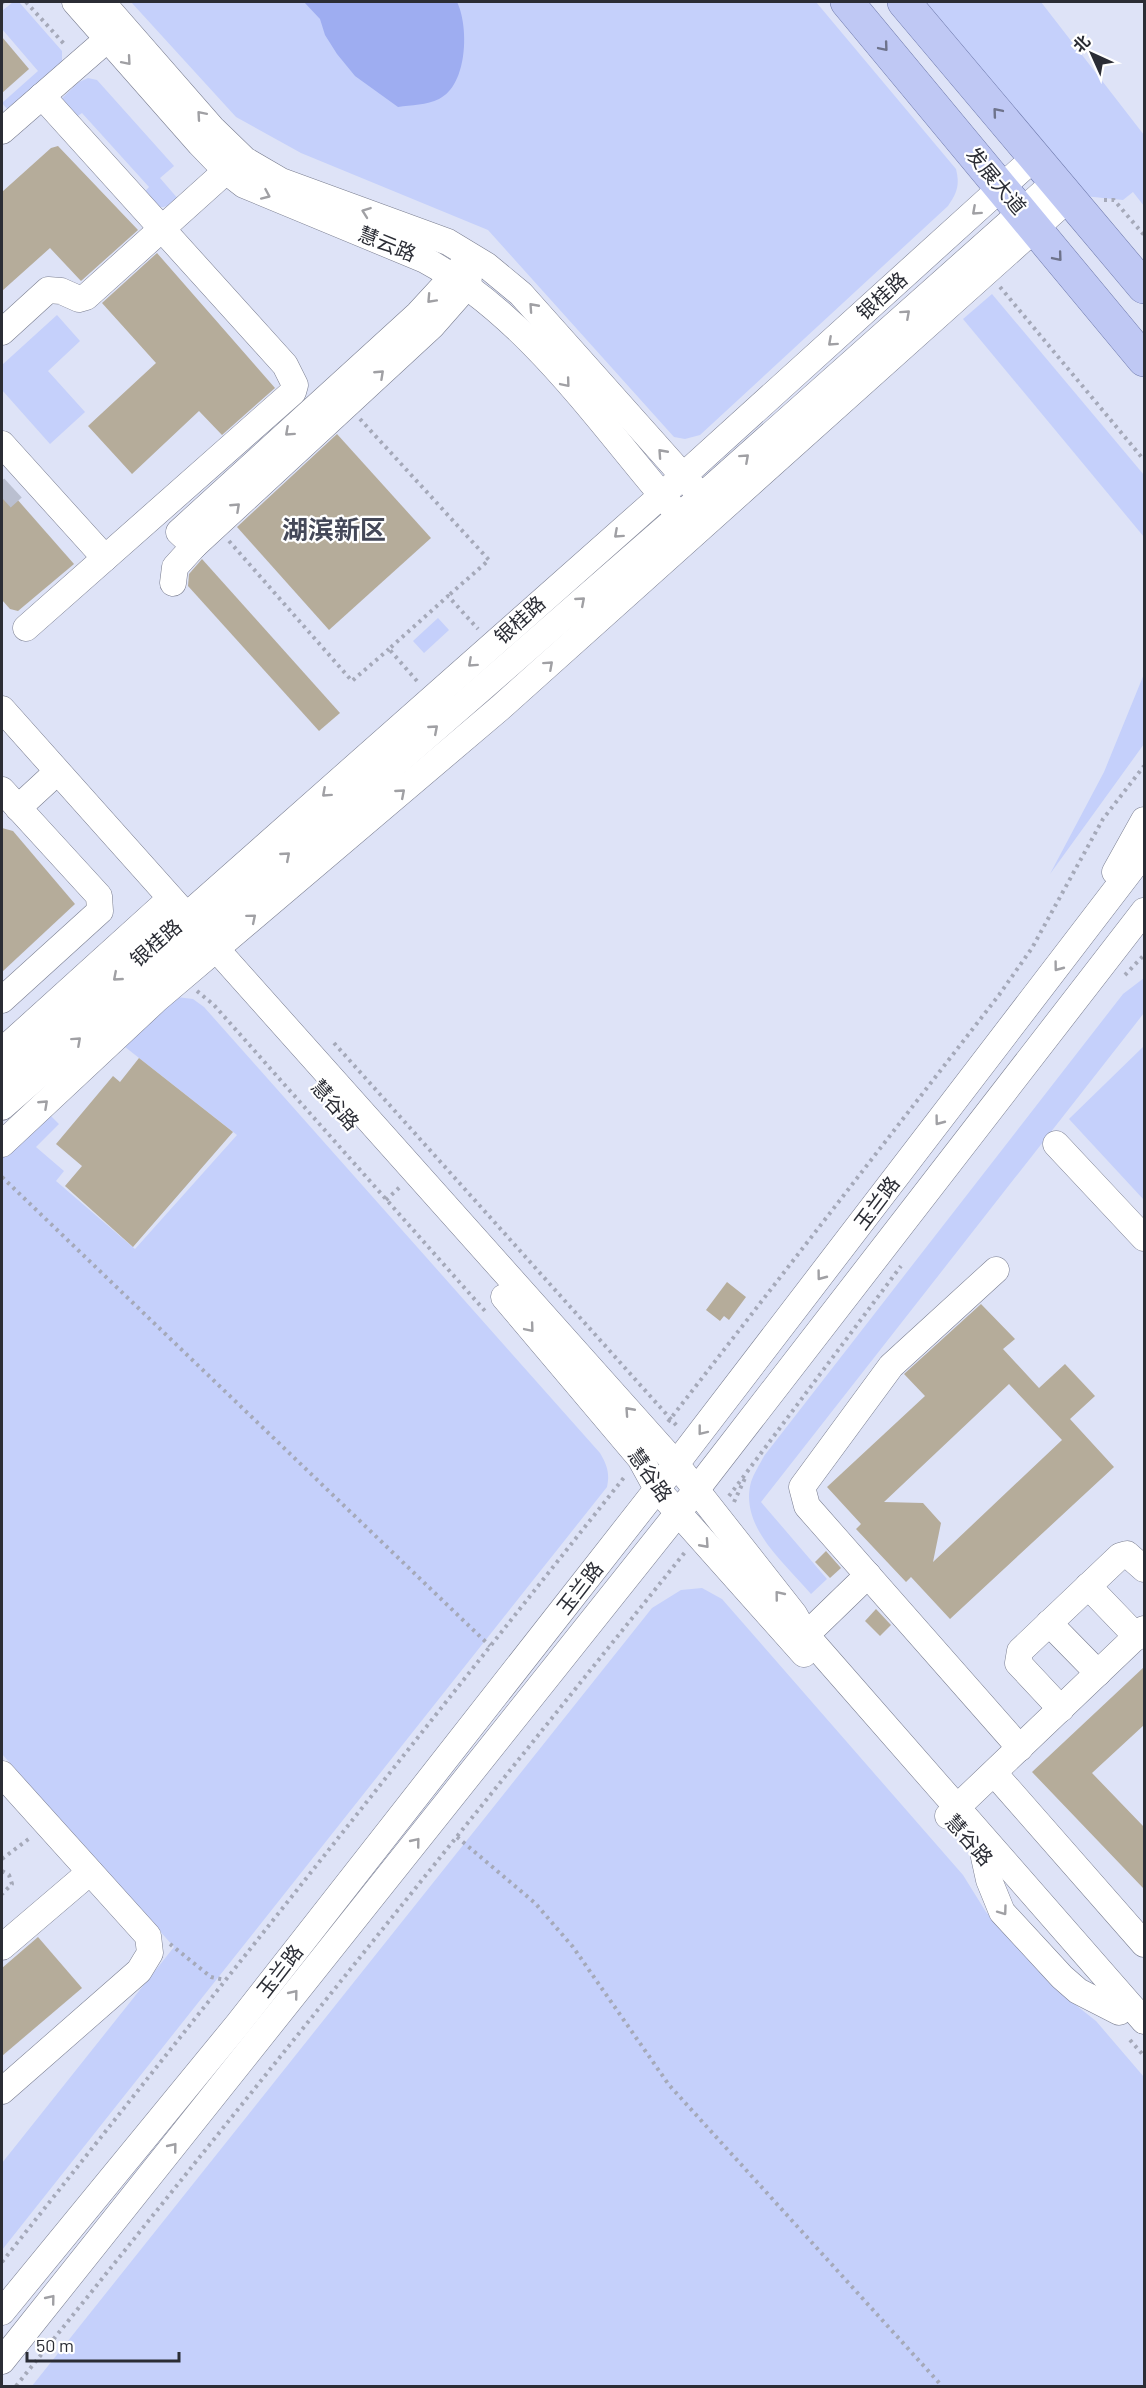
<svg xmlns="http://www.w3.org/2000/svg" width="1146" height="2388" font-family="Barlow,'Noto Sans SC',sans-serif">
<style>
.green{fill:#c5d0fb}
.water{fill:#9eadf1}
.building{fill:#b5ac9a;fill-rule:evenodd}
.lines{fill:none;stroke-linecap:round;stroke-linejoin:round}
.minor-tunnel{stroke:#babfd0;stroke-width:26;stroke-dasharray:26 13;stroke-linecap:butt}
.minor-casing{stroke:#797d8f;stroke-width:27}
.major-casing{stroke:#6f7aac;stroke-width:34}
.path{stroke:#a5a9b9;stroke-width:4;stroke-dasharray:3 4.5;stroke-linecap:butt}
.minor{stroke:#fff;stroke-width:26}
.major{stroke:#bfc8f4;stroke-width:33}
.oneway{stroke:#6e738b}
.oneway2{stroke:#a0a0a4}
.labels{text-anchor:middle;stroke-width:4.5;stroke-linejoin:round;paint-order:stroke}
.street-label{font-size:20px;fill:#2b2d35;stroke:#fff}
.district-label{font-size:26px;font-weight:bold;fill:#444858;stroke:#fff}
</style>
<rect width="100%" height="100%" fill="#dee3f7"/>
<!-- green -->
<g class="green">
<polygon points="13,2 19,2 62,51 62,65 9,111 2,103 38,71 2,29 2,11"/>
<path d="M131,2H816L956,169C960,185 957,193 948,206L700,435L685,439L674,437L488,230L301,153L236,117Z"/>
<polygon points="923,2 1041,2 1144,135 1144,206 1133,192 1123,200 1084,196"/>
<path d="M88,78L97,80L174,166L160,178L179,200C162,211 155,209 142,195L149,187L82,113L72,120L57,103L79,82Z"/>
<polygon points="992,294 1144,475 1144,537 963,319"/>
<polygon points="57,315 80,341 48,371 85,412 50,444 2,390 2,365"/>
<polygon points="438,618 449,630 424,653 413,641"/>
<polygon points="1144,674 1144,744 1050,874 1104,772"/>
<path d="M1144,978V1013L761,1502L827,1579L811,1594C785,1563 739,1527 751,1482C754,1473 760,1464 764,1456L1123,994Z"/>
<path d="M177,997L193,999L204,1007L600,1453C607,1465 610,1473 607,1487L2,2250V2163L174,1947L2,1754V1153L47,1112L59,1124L36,1147L64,1171L56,1181L135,1249L237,1135L120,1043Z"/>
<polygon points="1144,1046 1144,1200 1069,1119"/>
<polygon points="702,1588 722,1599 963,1875 986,1912 1058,1991 1096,2021 1144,2077 1144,2386 32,2386 652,1608 681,1590"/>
</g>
<!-- water -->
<path class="water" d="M304,2H457C469,26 468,85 439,99C427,105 411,105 398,107L355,76L337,54L325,35L320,19Z"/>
<!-- building -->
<g class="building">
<polygon points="2,37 29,69 2,93"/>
<polygon points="58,146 138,230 81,281 50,248 2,291 2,192 51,148"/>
<polygon points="157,253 275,388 222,435 199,411 132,474 88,426 156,363 102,303"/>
<polygon points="337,434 431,538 329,630 237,527"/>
<polygon points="2,482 74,564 18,611 10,609 2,600"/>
<polygon points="202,559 340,713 319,731 188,586 189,574"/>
<polygon points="2,828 13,831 75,904 2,972"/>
<polygon points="139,1058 233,1132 133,1247 65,1186 82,1166 56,1144 113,1076 120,1082"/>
<polygon points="727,1282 746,1297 729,1320 724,1316 720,1321 706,1310"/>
<path d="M981,1304L1015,1339L1003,1349L1039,1388L1065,1364L1095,1396L1070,1419L1114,1467L950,1619L911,1577L906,1582L856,1529L861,1524L827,1487L925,1396L904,1374ZM1009,1384L1062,1440L933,1562L941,1523L923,1503L884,1502Z"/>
<polygon points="826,1551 841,1568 830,1578 815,1562"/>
<polygon points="876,1609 891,1625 880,1636 865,1621"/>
<polygon points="1144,1667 1144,1725 1092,1773 1144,1827 1144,1889 1032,1772"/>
<polygon points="38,1937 82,1988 2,2056 2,1968"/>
</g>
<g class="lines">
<!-- minor-tunnel -->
<polyline class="minor-tunnel" points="2,498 13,488"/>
<defs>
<g id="minor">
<path d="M75,2L200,144L226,171L244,185L425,260C527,315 597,420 672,507"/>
<polyline points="102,2 212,128 245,160 281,181 448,242 486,265 521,294 693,487"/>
<polyline points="2,131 119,29"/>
<polyline points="2,332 48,290 61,291 79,299 86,297 226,171"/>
<polyline points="2,444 105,558"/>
<polyline points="194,546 432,326 468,285 470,268"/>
<polyline points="173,583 175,567 194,546 179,532 418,314 465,263"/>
<polyline points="26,628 293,392 295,385 285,365 42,96"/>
<polyline points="2,709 676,1464 794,1614 806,1635 1144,2021"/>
<polyline points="2,790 99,896 100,911 2,1000"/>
<polyline points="18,808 57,772"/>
<polyline points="1115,872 1144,820"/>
<polyline points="2,1051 170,899"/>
<polyline points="2,1079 662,495 1035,157"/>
<polyline points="2,1107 701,497 1055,182"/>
<polyline points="2,1144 157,999 500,708 1069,198"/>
<polyline points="1056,1144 1144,1238"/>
<polyline points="996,1270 891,1366 802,1487 807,1506 1020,1748"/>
<polyline points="504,1297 640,1458 657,1489 804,1654"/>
<polyline points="1088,1586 1137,1637"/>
<polyline points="1049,1623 1098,1673"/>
<polyline points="806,1635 868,1575"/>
<polyline points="1061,1709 1018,1663 1020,1651 1120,1556 1127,1554 1144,1569"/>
<polyline points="994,1773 1144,1944"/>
<polyline points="2,1774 148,1936 150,1953 139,1971 2,2091"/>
<polyline points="948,1816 1144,1629"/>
<polyline points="984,1857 989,1880 1002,1912 1062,1977 1078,1991 1119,2012"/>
<polyline points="2,1947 90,1872"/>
<polyline points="2,2312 238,2024 657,1489 1144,853"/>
<polyline points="2,2361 697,1489 1144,911"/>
</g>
<g id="major">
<polyline points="847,2 1144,360"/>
<polyline points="904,2 1144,287"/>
</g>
</defs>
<!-- minor casing -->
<use href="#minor" class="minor-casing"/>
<!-- major casing -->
<use href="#major" class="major-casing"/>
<!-- path -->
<g class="path">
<polyline points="26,2 66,46"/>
<polyline points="2,3 3,2"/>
<polyline points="1104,200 1114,200 1144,235"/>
<polyline points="1000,287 1144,460"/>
<polyline points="360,419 489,560 448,596"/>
<polyline points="229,541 352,681 389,649"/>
<polyline points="417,681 389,649 448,596 478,629"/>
<polyline points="1125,975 1144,955"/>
<polyline points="197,991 214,1005 485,1311"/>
<polyline points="334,1043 677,1426"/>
<polyline points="2,1177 490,1646"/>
<polyline points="386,1200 401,1186"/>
<polyline points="668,1422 999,995 1032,948 1103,819 1144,766"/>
<polyline points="729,1496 901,1266"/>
<polyline points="734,1502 746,1476"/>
<polyline points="457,1837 535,1903 573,1947 669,2085 942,2386"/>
<polyline points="2,1859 30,1838"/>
<polyline points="2,1871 9,1875 12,1884 2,1894"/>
<polyline points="170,1944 211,1977 225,1980"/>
<polyline points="1130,2040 1144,2056"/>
<polyline points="2,2262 626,1475"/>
<polyline points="16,2386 686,1551"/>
</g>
<!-- minor -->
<use href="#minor" class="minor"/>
<!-- major -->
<use href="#major" class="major"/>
</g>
<!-- one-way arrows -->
<defs><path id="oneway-chevron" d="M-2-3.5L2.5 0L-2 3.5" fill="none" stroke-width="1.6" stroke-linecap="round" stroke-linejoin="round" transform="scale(1.5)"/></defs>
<g class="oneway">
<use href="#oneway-chevron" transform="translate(884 47) rotate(50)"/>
<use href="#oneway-chevron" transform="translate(997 112) rotate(-130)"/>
<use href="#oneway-chevron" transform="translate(1058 257) rotate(50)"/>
</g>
<g class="oneway2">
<use href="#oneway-chevron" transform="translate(127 61) rotate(49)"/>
<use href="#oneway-chevron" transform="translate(201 115) rotate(-131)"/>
<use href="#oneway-chevron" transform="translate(266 195) rotate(24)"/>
<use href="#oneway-chevron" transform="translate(976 211) rotate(138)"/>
<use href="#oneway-chevron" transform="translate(366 212) rotate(-160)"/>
<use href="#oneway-chevron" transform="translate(431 299) rotate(133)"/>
<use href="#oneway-chevron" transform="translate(533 307) rotate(-132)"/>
<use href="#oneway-chevron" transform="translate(906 314) rotate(-42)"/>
<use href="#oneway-chevron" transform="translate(832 342) rotate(138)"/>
<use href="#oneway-chevron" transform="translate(380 374) rotate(-43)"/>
<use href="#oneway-chevron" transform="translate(566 383) rotate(50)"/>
<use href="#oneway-chevron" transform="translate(289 432) rotate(138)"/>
<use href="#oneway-chevron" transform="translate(662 453) rotate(-132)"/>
<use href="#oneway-chevron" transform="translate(745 458) rotate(-42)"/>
<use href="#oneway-chevron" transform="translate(236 507) rotate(-43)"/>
<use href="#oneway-chevron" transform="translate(618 534) rotate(138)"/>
<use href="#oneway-chevron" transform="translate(581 601) rotate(-41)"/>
<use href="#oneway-chevron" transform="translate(472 663) rotate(138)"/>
<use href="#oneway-chevron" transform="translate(549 665) rotate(-42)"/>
<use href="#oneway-chevron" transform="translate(434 729) rotate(-41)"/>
<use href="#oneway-chevron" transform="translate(326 793) rotate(138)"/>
<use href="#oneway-chevron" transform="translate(401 793) rotate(-41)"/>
<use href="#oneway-chevron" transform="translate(286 856) rotate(-41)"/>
<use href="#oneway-chevron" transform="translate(252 918) rotate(-40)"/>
<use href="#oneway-chevron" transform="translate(1058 967) rotate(127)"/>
<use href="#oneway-chevron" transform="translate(117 977) rotate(139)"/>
<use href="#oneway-chevron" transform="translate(77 1041) rotate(-42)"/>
<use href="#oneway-chevron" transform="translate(44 1104) rotate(-43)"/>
<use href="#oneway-chevron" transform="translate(939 1121) rotate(127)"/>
<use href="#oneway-chevron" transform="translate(821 1276) rotate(127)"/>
<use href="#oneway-chevron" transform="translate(530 1328) rotate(50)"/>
<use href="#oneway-chevron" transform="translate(629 1411) rotate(-132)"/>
<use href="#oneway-chevron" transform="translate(702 1431) rotate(128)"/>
<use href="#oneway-chevron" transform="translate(705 1544) rotate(48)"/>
<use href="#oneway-chevron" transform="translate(779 1595) rotate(-129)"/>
<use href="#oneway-chevron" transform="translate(416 1842) rotate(-51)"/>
<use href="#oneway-chevron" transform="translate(1003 1911) rotate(54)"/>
<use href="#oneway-chevron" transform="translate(294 1994) rotate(-51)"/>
<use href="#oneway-chevron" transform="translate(173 2147) rotate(-51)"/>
<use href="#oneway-chevron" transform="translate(51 2299) rotate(-51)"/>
</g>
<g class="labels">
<!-- street labels -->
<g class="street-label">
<text transform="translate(996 181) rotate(50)" y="7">发展大道</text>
<text transform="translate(387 244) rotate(22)" y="7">慧云路</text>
<text transform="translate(882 296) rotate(-42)" y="7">银桂路</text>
<text transform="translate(520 620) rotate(-42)" y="7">银桂路</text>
<text transform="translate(156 943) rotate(-41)" y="7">银桂路</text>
<text transform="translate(335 1105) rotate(48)" y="7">慧谷路</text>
<text transform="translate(877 1203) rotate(-53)" y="7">玉兰路</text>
<text transform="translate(650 1475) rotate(55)" y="7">慧谷路</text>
<text transform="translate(580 1588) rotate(-52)" y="7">玉兰路</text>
<text transform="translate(969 1840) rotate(49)" y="7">慧谷路</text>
<text transform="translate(280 1971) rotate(-52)" y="7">玉兰路</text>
</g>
<!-- district labels -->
<g class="district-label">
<text x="334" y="539">湖滨新区</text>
</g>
</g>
<!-- border -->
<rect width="1146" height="2388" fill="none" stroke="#2b2d35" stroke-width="6"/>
<!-- north arrow -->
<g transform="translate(1092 54) rotate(315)" stroke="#ffffff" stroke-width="4.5" paint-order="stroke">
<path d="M0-4.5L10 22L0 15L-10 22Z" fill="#2b2d35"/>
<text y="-9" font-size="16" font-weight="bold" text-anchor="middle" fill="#2b2d35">北</text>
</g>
<!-- scale -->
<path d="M27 2352v9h152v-9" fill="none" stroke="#2b2d35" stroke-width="3"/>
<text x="36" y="2352" font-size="18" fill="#2b2d35" stroke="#ffffff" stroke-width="4.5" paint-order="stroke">50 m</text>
</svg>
